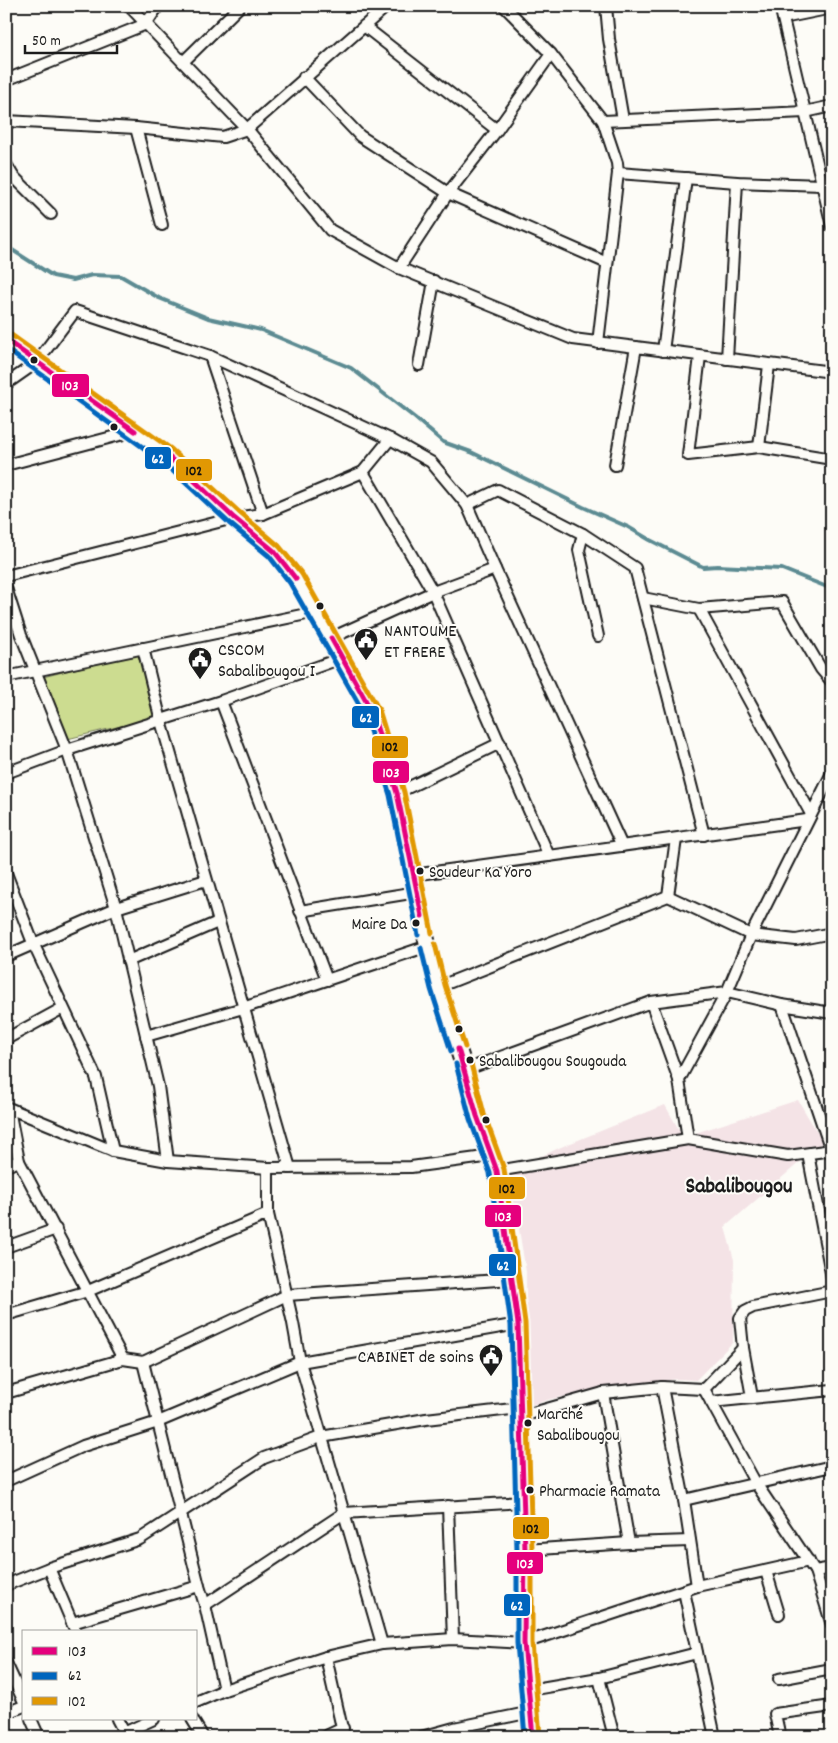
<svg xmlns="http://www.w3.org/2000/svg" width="838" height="1743" font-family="Dekko,sans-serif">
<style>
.built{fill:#f4e3e6}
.green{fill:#ccdc90;stroke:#747c56}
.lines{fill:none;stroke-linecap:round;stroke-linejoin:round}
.stream{stroke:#5b8b92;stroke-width:4}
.minor-casing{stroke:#1c1c1c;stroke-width:14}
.secondary-casing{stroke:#1c1c1c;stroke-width:19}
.minor{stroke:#fdfcf7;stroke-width:10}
.secondary{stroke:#fdfcf7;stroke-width:15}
.bus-1-casing{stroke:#fdfcf7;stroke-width:9}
.bus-2-casing{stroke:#fdfcf7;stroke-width:9}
.bus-3-casing{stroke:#fdfcf7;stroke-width:9}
.bus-1{stroke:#e5007d;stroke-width:5}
.bus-2{stroke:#0065bd;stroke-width:5}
.bus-3{stroke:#e19803;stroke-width:5}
.bus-dot{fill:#1c1c1c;stroke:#fdfcf7;stroke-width:2}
.labels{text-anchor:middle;stroke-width:4;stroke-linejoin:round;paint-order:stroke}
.bus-label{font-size:17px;fill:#1c1c1c;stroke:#fdfcf7;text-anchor:start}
.poi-label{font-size:18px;fill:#1c1c1c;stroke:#fdfcf7;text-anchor:start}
.district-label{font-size:22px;font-weight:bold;fill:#1c1c1c;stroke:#fdfcf7}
.line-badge{stroke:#fdfcf7;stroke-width:2}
.badge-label{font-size:14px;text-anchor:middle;font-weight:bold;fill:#fff}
.pale-badge-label{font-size:14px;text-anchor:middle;font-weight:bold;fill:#111}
</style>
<rect width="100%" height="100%" fill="#fdfcf7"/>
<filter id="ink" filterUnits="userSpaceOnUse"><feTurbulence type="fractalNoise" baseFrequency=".02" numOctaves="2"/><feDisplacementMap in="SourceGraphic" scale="10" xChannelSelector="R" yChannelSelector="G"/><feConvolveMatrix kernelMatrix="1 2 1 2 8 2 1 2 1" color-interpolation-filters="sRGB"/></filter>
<g filter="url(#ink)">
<!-- built -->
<polygon class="built" points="798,1100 823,1142 725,1227 734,1260 733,1342 696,1380 677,1379 615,1387 551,1399 526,1407 526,1272 516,1211 504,1174 561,1147 665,1105 683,1137"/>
<!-- green -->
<polygon class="green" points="146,651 162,716 59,741 43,677"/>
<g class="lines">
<!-- stream -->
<polyline class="stream" points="6,246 53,276 73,280 92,275 121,276 159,298 208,318 261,330 351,368 415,418 443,442 471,452 583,507 628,527 650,540 703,567 717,566 782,569 832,589"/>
<defs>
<g id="minor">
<polyline points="129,6 247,129 330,230 399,268 573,339 832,372"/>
<polyline points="504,6 551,54 603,121 617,163 618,173 598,343"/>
<polyline points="606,6 609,39 623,120"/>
<polyline points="780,6 832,226"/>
<polyline points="783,18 832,8"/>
<polyline points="364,26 497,130"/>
<polyline points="183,62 240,6"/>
<polyline points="304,77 360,136 448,193 607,263"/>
<polyline points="6,80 146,24 158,6"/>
<polyline points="6,121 136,128 223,137 247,129 387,6"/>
<polyline points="603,121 805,112 832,106"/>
<polyline points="136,128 162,225"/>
<polyline points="6,164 13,176 51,214"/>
<polyline points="618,173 737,182 822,185"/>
<polyline points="399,268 448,193 497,130 551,54"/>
<polyline points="663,351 686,178"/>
<polyline points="210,356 263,514"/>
<polyline points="700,356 688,455 759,447 832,459"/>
<polyline points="727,359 737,182"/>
<polyline points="419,365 434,281"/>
<polyline points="6,384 36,363 75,311 210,356 390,439 431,462 467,505 495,569 622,846"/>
<polyline points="759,447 769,365"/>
<polyline points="6,465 135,431"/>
<polyline points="615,465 636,347"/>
<polyline points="363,472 433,592 549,856"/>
<polyline points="467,505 498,490 583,534 635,568 704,835"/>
<polyline points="583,534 579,550 598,636"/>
<polyline points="6,576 234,518 263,514 363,472 390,439"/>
<polyline points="6,588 21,635 67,750 116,908 158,1086 168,1161"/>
<polyline points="643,598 699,609 782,602 821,669 832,682"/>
<polyline points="699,609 811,814"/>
<polyline points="331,638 433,592 495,569"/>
<polyline points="143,648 161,721 290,1168"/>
<polyline points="6,677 316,612"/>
<polyline points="221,701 327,980"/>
<polyline points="6,773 67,750 221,701 342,658"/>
<polyline points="397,793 500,743"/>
<polyline points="6,873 33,943 96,1077 113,1151"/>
<polyline points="413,875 807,820"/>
<polyline points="668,896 676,839"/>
<polyline points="300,911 417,892"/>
<polyline points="6,956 116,908 206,880"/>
<polyline points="128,961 218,922"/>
<polyline points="438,987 668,896 751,935 796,940 832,933"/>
<polyline points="651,1002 679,1080"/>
<polyline points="782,1005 831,1150"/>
<polyline points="146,1036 243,1008 428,946"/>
<polyline points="6,1039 63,1008"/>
<polyline points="465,1070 651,1002 727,992 782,1005 832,1013"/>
<polyline points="6,1107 113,1151 168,1161 268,1168 411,1167 492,1156"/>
<polyline points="9,1109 19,1161 123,1359"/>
<polyline points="688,1139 679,1080 727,992 751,935 832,773"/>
<polyline points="808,1154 832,1278"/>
<polyline points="6,1166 19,1161"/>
<polyline points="268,1168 268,1214 293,1323 300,1362 382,1644"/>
<polyline points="497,1171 688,1139 788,1156 832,1150"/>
<polyline points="6,1247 56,1229"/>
<polyline points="6,1315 88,1291 268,1214"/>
<polyline points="143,1362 199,1586 205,1605 224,1690"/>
<polyline points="662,1387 684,1500 697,1586"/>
<polyline points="704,1389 755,1482 815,1571 832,1625"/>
<polyline points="6,1393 123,1359 143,1362 287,1295 512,1279"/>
<polyline points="603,1393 629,1543"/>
<polyline points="752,1397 743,1348 740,1318 745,1311 753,1307 832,1291"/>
<polyline points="711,1402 832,1390"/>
<polyline points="522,1416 603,1393 662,1387 704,1389 743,1348"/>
<polyline points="6,1481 83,1446 158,1422 300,1362 518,1324"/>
<polyline points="684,1500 832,1466"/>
<polyline points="448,1506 453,1639"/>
<polyline points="525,1550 629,1543 690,1541"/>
<polyline points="49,1568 76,1632"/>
<polyline points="766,1571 779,1614"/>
<polyline points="815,1571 832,1568"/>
<polyline points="6,1585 49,1568 140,1539 264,1458 321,1437 426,1419 520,1408"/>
<polyline points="684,1591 715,1737"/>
<polyline points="205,1605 344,1513 523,1502"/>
<polyline points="72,1623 199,1586"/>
<polyline points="326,1657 344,1737"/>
<polyline points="6,1663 24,1702"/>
<polyline points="599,1678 614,1737"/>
<polyline points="779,1679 832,1669"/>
<polyline points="529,1690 599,1678 697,1653"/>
<polyline points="196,1702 224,1690 326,1657 382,1644 453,1639 524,1643 697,1586 809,1561"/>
<polyline points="6,1713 24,1706"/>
<polyline points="31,1719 39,1737"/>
<polyline points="117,1719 126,1736"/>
<polyline points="192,1719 203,1737"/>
<polyline points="115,1737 154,1719"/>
<polyline points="324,1737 343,1728"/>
<polyline points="421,1737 454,1728 531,1712"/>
<polyline points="780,1737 775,1714 832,1706"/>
</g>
<polyline id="secondary" points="6,340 124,423 167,455 234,518 274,551 296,579 316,612 372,712 397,793 425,934 438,987 465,1070 477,1116 497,1171 518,1324 525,1550 524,1643 533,1737"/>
</defs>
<!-- minor casing -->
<use href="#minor" class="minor-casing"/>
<!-- secondary casing -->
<use href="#secondary" class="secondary-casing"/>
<!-- minor -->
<use href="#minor" class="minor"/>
<!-- secondary -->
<use href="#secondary" class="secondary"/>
<defs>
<g id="bus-1">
<polyline points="6,340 135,431"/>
<polyline points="167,455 234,518 274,551 296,579"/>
<polyline points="331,638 372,712 397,793 422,916"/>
<polyline points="458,1049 477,1116 497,1171 518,1324 525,1550 524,1643 533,1737"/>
</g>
<g id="bus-2">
<polyline points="6,349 162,461 229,523 269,556 290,583 365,715 390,795 418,935"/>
<polyline points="421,948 431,989 451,1051"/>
<polyline points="456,1064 470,1119 490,1173 511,1325 517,1550 517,1643 525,1737"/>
</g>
<g id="bus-3">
<polyline points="10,334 171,449 239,512 279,546 302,574 379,710 404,792 432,933"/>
<polyline points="435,944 445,985 465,1047"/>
<polyline points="470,1060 484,1114 504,1169 525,1323 532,1550 532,1643 540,1736"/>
</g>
</defs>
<!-- bus-1 casing -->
<use href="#bus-1" class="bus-1-casing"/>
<!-- bus-2 casing -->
<use href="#bus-2" class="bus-2-casing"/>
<!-- bus-3 casing -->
<use href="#bus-3" class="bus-3-casing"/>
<!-- bus-1 -->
<use href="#bus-1" class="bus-1"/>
<!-- bus-2 -->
<use href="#bus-2" class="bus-2"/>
<!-- bus-3 -->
<use href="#bus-3" class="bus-3"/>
</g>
</g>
<!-- icons -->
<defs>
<symbol id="civic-pin" viewBox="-11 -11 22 30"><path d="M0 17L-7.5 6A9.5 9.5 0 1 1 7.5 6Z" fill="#1c1c1c" stroke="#fdfcf7"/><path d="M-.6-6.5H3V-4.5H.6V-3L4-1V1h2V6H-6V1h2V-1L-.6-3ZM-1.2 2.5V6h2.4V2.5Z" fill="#fff"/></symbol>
</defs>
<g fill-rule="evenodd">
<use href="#civic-pin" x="352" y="626" width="28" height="38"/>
<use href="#civic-pin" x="186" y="645" width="28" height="38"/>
<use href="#civic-pin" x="477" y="1342" width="28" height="38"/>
</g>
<!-- markers -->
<g class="bus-dot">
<circle cx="34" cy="360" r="4.5"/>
<circle cx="114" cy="427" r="4.5"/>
<circle cx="320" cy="606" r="4.5"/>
<circle cx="420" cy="871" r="4.5"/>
<circle cx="416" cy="923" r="4.5"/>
<circle cx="459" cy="1029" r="4.5"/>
<circle cx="470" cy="1060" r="4.5"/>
<circle cx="486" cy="1120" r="4.5"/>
<circle cx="528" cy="1423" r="4.5"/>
<circle cx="530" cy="1490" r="4.5"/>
</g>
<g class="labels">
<!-- bus labels -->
<g class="bus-label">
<text x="429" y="877">Soudeur Ka Yoro</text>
<text x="407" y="929" text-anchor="end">Maire Da</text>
<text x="479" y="1066">Sabalibougou Sougouda</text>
<text x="537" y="1419">Marché<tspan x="537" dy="21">Sabalibougou</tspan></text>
<text x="539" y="1496">Pharmacie Ramata</text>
</g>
<!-- poi labels -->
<g class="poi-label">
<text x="384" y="636">NANTOUME<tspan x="384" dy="21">ET FRERE</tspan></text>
<text x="218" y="655">CSCOM<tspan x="218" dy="21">Sabalibougou I</tspan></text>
<text x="474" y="1362" text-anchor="end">CABINET de soins</text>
</g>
<!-- district labels -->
<g class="district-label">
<text x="739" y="1192">Sabalibougou</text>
</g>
</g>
<g class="line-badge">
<rect x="51" y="373" width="39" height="25" rx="5" fill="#e5007d"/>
<rect x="144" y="446" width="28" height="24" rx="5" fill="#0065bd"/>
<rect x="175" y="458" width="38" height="24" rx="5" fill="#e19803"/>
<rect x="351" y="705" width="29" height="24" rx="5" fill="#0065bd"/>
<rect x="371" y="735" width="38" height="24" rx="5" fill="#e19803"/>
<rect x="372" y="760" width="38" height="24" rx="5" fill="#e5007d"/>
<rect x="488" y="1176" width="38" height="24" rx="5" fill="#e19803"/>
<rect x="484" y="1204" width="38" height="24" rx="5" fill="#e5007d"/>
<rect x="488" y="1253" width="29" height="24" rx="5" fill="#0065bd"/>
<rect x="512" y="1516" width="38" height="24" rx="5" fill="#e19803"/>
<rect x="506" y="1551" width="38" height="24" rx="5" fill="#e5007d"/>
<rect x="503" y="1593" width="28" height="24" rx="5" fill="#0065bd"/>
</g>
<g class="badge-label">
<text x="70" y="390">103</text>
<text x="158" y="463">62</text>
<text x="366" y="722">62</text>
<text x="391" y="777">103</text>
<text x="503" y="1221">103</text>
<text x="503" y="1270">62</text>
<text x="525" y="1568">103</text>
<text x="517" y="1610">62</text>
</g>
<g class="pale-badge-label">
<text x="194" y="475">102</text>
<text x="390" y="751">102</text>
<text x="507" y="1193">102</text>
<text x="531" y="1533">102</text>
</g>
<!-- margin -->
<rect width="838" height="1743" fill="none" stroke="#fdfcf7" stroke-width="25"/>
<rect x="12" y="12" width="813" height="1718" fill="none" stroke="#1c1c1c" stroke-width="2" filter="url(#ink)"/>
<!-- legend -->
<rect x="22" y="1630" width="175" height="90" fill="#fdfcf7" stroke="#a3a29f"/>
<rect x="32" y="1647" width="25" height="8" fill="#e5007d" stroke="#a3a29f"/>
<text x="68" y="1656" font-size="15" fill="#1c1c1c">103</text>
<rect x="32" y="1672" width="25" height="8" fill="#0065bd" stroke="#a3a29f"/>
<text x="68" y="1680" font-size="15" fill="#1c1c1c">62</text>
<rect x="32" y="1697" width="25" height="8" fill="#e19803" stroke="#a3a29f"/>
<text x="68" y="1706" font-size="15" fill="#1c1c1c">102</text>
<!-- scale -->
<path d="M25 45v8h92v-8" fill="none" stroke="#1c1c1c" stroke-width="2.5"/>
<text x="32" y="45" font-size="15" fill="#1c1c1c" stroke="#fdfcf7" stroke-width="4" paint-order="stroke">50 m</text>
</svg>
